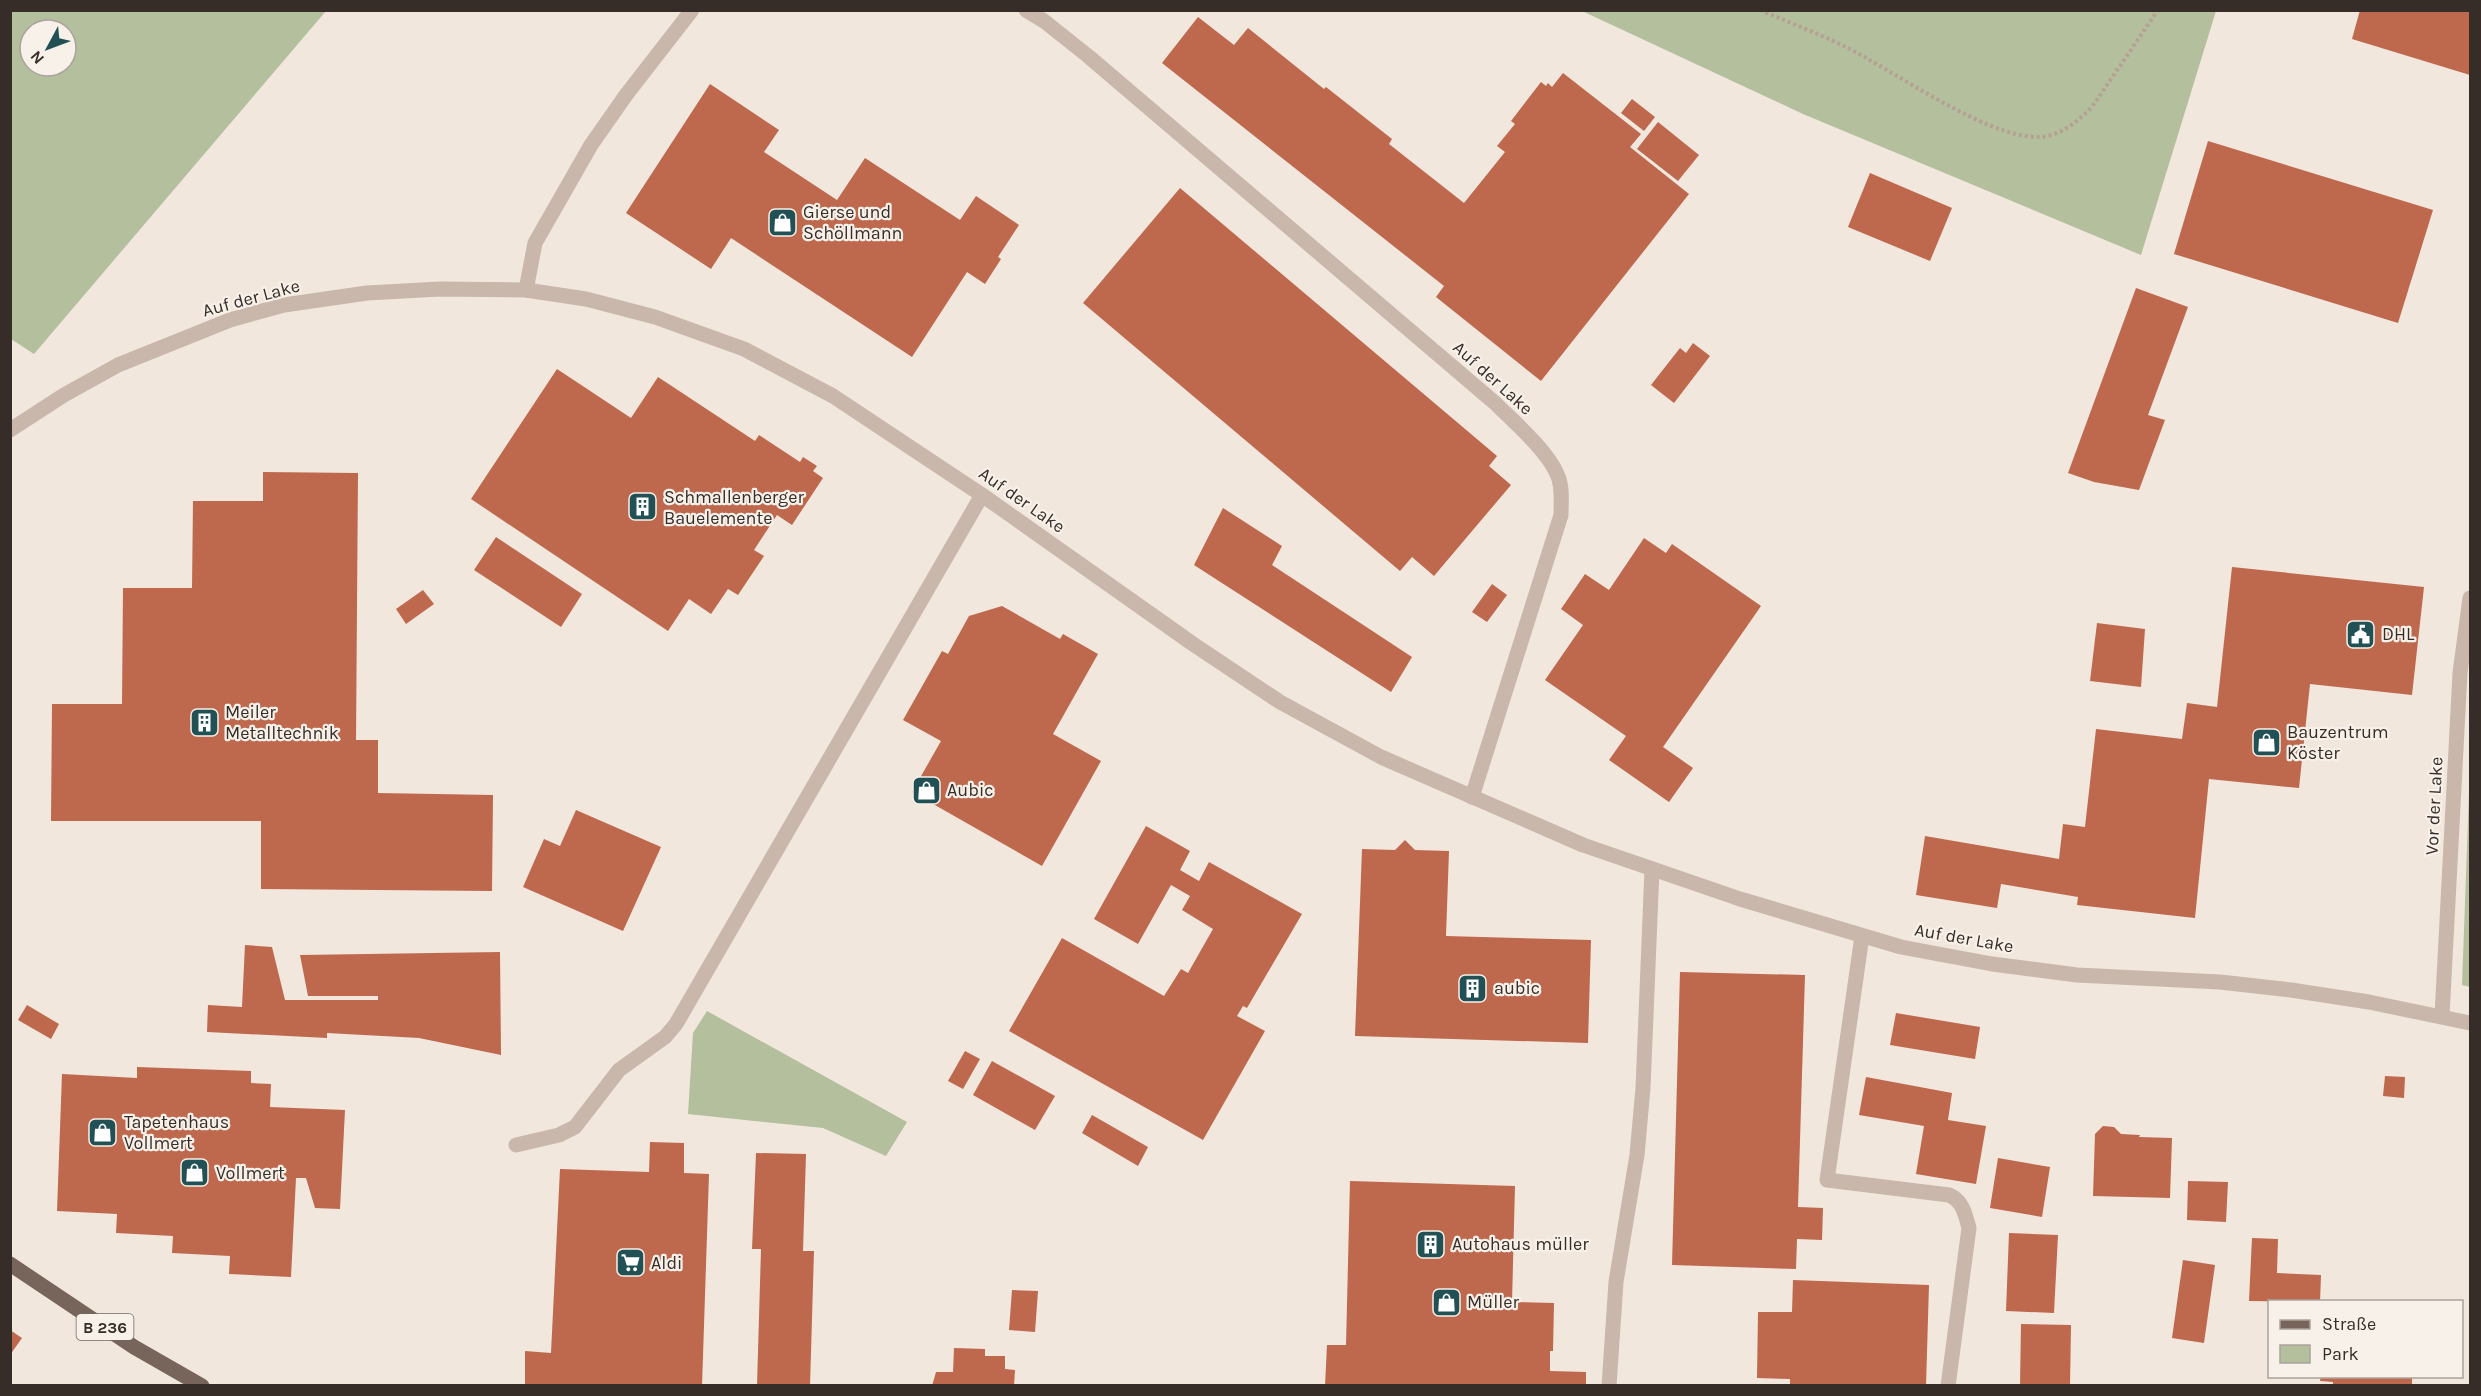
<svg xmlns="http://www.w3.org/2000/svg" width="2481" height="1396" font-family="Karla,sans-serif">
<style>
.green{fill:#b4bf9e;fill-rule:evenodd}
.building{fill:#be684e}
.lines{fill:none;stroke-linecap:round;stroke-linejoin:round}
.path{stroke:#b4a194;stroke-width:4;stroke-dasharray:3 3;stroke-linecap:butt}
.service{stroke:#c8b7aa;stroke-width:15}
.minor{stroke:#c8b7aa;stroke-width:15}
.primary{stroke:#77645b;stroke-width:15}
.labels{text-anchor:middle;stroke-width:4.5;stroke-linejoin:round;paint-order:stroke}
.shield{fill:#f8f1e9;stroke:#706863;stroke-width:1.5}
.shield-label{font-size:16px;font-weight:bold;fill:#362d29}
.poi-label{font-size:18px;fill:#362d29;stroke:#f8f1e9;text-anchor:start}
.street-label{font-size:18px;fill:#362d29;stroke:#f8f1e9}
</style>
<rect width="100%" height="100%" fill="#f1e7dd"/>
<!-- green -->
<g class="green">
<path d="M10,11H326L34,354L11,339ZM30,30H66V66H30Z"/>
<polygon points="1582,11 2216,10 2216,11 2141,255 1803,114"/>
<polygon points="2470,764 2470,987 2462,985"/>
<polygon points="707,1011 907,1122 886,1156 823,1128 688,1114 693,1033"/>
</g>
<!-- building -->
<g class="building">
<polygon points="2360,10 2470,10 2470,75 2352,39"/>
<polygon points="1198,17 1234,45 1248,28 1324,89 1326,87 1392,139 1389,144 1464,203 1505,152 1497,146 1515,124 1511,121 1541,82 1546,86 1548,83 1552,87 1563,73 1641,134 1630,147 1689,194 1541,381 1436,297 1444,286 1162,63"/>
<polygon points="710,84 779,130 764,152 837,200 865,158 960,220 976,196 1019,225 998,257 1001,259 985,284 967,272 912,357 731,238 711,269 626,213"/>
<polygon points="1632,99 1655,117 1644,131 1621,113"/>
<polygon points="1658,122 1699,155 1678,181 1637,149"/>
<polygon points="2208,141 2433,210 2398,323 2174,254"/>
<polygon points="1870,173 1952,208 1930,261 1848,227"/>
<polygon points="1180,188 1497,456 1489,466 1511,485 1434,576 1412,557 1400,571 1083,303"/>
<polygon points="2136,288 2188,307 2148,415 2165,420 2139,490 2094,482 2068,473"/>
<polygon points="1693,343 1710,356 1674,403 1651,385 1680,348 1686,353"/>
<polygon points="557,369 631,418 658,377 755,441 759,435 800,462 803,457 817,466 813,471 823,478 792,525 777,515 754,550 764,556 738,595 728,589 711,614 689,599 668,631 471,499"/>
<polygon points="263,472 358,473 356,740 378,740 378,793 493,795 492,891 261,889 261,821 51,821 52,704 122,704 123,588 192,588 193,501 263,501"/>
<polygon points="1223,508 1282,546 1272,565 1412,657 1391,692 1194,565"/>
<polygon points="496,537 582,594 561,627 474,570"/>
<polygon points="1644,538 1666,553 1672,544 1761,606 1663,747 1693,768 1669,802 1609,760 1626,736 1545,680 1583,625 1561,609 1585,574 1609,590"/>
<polygon points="2232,567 2424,587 2412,695 2310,684 2299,788 2209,779 2195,918 2077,905 2078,897 2001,884 1997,908 1916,895 1925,836 2059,859 2063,824 2085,827 2096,729 2182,739 2187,703 2217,707"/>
<polygon points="1492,584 1507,595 1487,622 1472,612"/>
<polygon points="423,590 434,604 406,624 396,609"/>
<polygon points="1002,606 1060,639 1063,634 1098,654 1053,734 1101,761 1042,866 912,792 941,741 903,720 942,651 948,654 969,616"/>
<polygon points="2097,623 2145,629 2141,687 2090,681"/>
<polygon points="576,810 661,847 623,931 523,887 544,839 560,846"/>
<polygon points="1146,826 1190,851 1180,870 1199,881 1209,862 1302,914 1247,1008 1243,1006 1237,1016 1265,1031 1203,1140 1009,1031 1062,938 1164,996 1181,969 1188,973 1213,929 1182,910 1190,896 1171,885 1138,944 1094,919"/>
<polygon points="1405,840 1415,850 1449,851 1446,936 1591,940 1588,1043 1355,1036 1362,849 1395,850"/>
<polygon points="245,945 272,947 285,1000 378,1000 378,996 308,996 300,955 500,952 501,1055 419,1038 327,1033 327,1038 207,1032 208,1005 242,1007"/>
<polygon points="1680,972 1805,975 1798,1207 1823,1208 1822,1240 1797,1239 1796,1269 1672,1265"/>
<polygon points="27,1005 59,1024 51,1039 18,1020"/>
<polygon points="1896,1013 1980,1027 1975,1059 1890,1045"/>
<polygon points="965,1051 980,1059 963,1089 948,1081"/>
<polygon points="992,1061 1055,1096 1035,1130 973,1095"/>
<polygon points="137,1067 251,1071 251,1083 271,1084 270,1107 345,1110 340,1209 315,1208 306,1178 296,1178 291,1277 229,1274 230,1256 172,1253 173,1236 116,1233 117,1214 57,1211 62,1074 137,1078"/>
<polygon points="2385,1076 2405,1077 2404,1098 2383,1096"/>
<polygon points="1866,1077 1952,1093 1948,1120 1986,1126 1976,1184 1916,1174 1924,1126 1859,1115"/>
<polygon points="1092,1115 1148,1147 1138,1166 1082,1133"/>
<polygon points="2103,1126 2114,1127 2121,1134 2140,1135 2139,1137 2172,1138 2170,1198 2093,1196 2095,1134"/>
<polygon points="650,1142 684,1143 684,1173 709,1174 702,1386 525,1386 525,1351 551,1353 560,1169 649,1172"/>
<polygon points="756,1153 806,1154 803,1251 814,1251 810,1386 757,1386 761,1249 752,1249"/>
<polygon points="1998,1158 2050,1167 2042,1217 1990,1208"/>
<polygon points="1350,1181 1515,1186 1512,1302 1554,1303 1553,1351 1550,1351 1550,1371 1586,1372 1586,1386 1325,1386 1327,1345 1346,1345"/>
<polygon points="2188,1181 2228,1182 2226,1222 2187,1220"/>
<polygon points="2009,1233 2058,1235 2054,1313 2006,1311"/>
<polygon points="2252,1238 2278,1239 2277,1273 2321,1275 2320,1302 2249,1301"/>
<polygon points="2183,1260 2215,1265 2204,1343 2172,1338"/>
<polygon points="1793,1280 1929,1285 1926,1386 1790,1386 1790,1379 1757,1378 1758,1312 1792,1312"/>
<polygon points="1012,1290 1038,1291 1035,1332 1009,1330"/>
<polygon points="2021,1324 2071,1325 2070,1386 2020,1386"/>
<polygon points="10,1330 22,1338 10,1355"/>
<polygon points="954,1348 985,1349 985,1356 1005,1356 1005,1369 1015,1370 1014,1386 932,1386 936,1372 953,1372"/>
<polygon points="2321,1376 2412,1376 2412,1386 2333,1386 2333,1382 2320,1381"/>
</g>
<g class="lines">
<!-- path -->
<path class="path" d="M1760,10C1788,22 1817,33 1844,46C1895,71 1984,137 2038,137C2061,136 2077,122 2092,107L2158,10"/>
<!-- service -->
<g class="service">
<path d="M1862,936L1827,1180L1949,1195C1963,1201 1965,1214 1969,1228L1948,1386"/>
<polyline points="516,1145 559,1135 575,1127 619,1070 665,1037 676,1024 982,495"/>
<polyline points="1609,1386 1616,1282 1637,1155 1643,1088 1652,869"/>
</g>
<!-- minor -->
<g class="minor">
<path d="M1026,10L1044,21L1088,56L1495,403C1514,422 1546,449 1557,474C1563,486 1561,502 1561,515L1472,797"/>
<polyline points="526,290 535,243 591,145 626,95 692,10"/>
<polyline points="10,430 64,395 118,365 230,320 284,305 367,293 440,289 526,290 586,299 655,317 744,349 833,396 982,495 1193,644 1280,702 1381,757 1583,845 1740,899 1901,947 1992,964 2077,975 2220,982 2291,990 2369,1002 2470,1023"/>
<polyline points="2442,1016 2460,673 2470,598"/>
</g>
<!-- primary -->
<polyline class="primary" points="10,1264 134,1347 202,1386"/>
</g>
<!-- icons -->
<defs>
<symbol id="shop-square" viewBox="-11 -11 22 22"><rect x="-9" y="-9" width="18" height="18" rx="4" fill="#215155" stroke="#f8f1e9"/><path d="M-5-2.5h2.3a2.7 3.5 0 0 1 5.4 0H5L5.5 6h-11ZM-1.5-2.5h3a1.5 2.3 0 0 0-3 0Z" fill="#fff"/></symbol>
<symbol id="building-square" viewBox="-11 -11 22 22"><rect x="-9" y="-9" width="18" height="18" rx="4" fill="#215155" stroke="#f8f1e9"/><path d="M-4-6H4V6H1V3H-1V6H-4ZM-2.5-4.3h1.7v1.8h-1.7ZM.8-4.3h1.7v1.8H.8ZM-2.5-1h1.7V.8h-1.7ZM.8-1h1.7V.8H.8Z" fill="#fff"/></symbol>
<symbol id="civic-square" viewBox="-11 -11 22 22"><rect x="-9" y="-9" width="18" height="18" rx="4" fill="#215155" stroke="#f8f1e9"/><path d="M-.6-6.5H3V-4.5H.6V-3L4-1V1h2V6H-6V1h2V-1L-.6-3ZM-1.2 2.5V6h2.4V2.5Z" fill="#fff"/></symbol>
<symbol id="supermarket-square" viewBox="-11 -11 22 22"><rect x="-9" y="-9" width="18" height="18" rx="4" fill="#215155" stroke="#f8f1e9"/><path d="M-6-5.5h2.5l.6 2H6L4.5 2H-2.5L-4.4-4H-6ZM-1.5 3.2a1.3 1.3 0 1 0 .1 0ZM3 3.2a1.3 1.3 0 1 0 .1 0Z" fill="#fff"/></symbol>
</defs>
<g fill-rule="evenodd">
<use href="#shop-square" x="766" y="206" width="33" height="33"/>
<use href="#building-square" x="626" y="490" width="33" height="33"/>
<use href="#civic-square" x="2344" y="618" width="33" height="33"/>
<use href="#building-square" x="188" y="706" width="33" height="33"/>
<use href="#shop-square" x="2250" y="726" width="33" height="33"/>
<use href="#shop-square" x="910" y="774" width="33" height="33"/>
<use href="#building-square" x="1456" y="972" width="33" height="33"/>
<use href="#shop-square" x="86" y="1116" width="33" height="33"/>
<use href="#shop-square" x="178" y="1156" width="33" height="33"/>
<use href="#building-square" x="1414" y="1228" width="33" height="33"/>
<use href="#supermarket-square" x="614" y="1246" width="33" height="33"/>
<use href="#shop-square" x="1430" y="1286" width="33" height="33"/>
</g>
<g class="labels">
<!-- shield labels -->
<rect class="shield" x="76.5" y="1314" width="57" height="26" rx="4.5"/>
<g class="shield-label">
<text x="105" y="1333">B 236</text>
</g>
<!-- poi labels -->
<g class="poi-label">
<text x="803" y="218">Gierse und<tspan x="803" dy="21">Schöllmann</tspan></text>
<text x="664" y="503">Schmallenberger<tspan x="664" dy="21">Bauelemente</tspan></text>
<text x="2382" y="640">DHL</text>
<text x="225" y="718">Meiler<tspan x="225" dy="21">Metalltechnik</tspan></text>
<text x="2287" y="738">Bauzentrum<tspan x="2287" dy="21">Köster</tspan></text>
<text x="947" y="796">Aubic</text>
<text x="1494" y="994">aubic</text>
<text x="124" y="1128">Tapetenhaus<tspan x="124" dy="21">Vollmert</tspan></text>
<text x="216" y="1179">Vollmert</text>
<text x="1452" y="1250">Autohaus müller</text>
<text x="651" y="1269">Aldi</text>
<text x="1467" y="1308">Müller</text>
</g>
<!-- street labels -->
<g class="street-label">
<text transform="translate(251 298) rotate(-15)" y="6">Auf der Lake</text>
<text transform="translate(1493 378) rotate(42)" y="6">Auf der Lake</text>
<text transform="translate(1022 500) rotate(35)" y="6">Auf der Lake</text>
<text transform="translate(2434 806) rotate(-87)" y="6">Vor der Lake</text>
<text transform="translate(1964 938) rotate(10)" y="6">Auf der Lake</text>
</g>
</g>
<!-- border -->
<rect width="2481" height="1396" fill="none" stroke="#362d29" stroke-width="24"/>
<!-- legend -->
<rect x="2268" y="1300" width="195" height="78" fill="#f8f1e9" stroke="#aaa39c" stroke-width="1.5"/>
<rect x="2280" y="1320" width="30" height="9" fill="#77645b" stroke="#aaa39c" stroke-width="1.5"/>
<text x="2322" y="1330" font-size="18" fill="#362d29">Straße</text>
<rect x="2280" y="1345" width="30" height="18" fill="#b4bf9e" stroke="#aaa39c" stroke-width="1.5"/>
<text x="2322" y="1360" font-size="18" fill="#362d29">Park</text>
<!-- north arrow -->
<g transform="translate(48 48) rotate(229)"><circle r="28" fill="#f8f1e9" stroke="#aaa39c" stroke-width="1.5"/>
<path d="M0-4.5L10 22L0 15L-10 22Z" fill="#215155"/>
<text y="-9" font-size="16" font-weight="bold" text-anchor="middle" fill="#362d29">N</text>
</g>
</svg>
